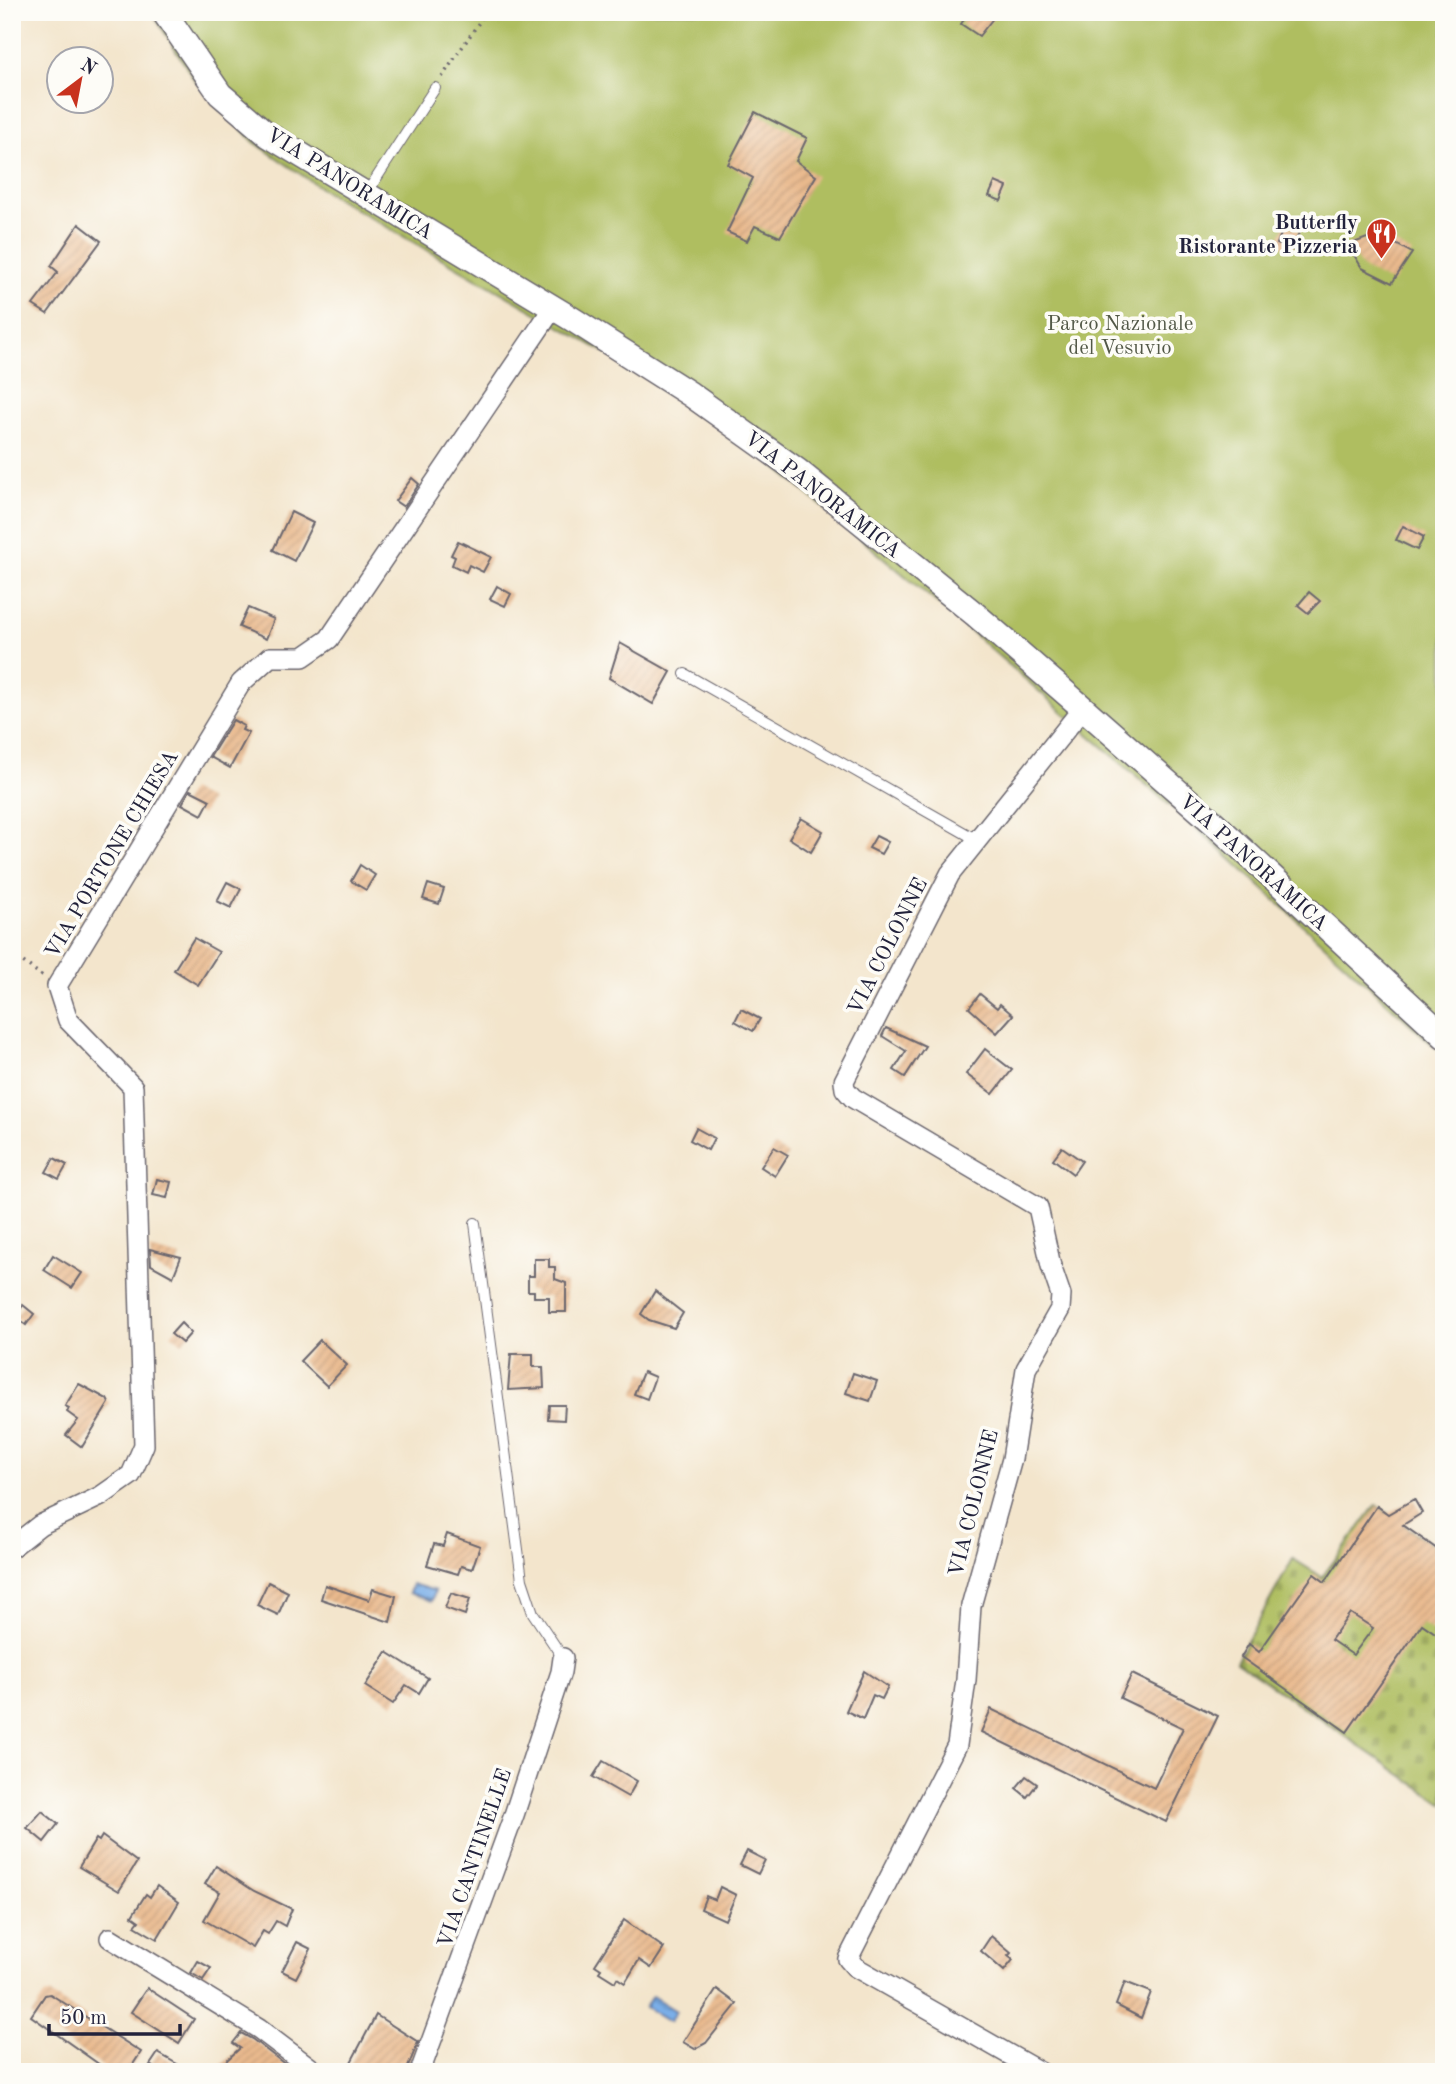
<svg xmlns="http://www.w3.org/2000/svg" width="1456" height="2084" font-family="'Old Standard TT',serif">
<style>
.cemetery{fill:url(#cemetery-stones);stroke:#68704e;stroke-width:2}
.park{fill:#afbe60;stroke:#68704e;stroke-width:2}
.water{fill:url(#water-waves);stroke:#4e6892;stroke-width:2}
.building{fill:url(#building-hatch);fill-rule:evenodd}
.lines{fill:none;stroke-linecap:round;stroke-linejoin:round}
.service-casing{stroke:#6b666e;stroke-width:12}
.minor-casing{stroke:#6b666e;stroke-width:22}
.tertiary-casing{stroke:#6b666e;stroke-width:27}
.path{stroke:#6b666e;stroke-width:3.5;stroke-dasharray:2 5;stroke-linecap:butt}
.service{stroke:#fff;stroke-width:10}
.minor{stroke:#fff;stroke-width:19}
.tertiary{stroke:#fff;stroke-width:24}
.labels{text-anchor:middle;stroke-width:7;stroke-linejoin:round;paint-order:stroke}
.street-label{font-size:21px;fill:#22223b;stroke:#fdfcf7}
.poi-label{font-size:21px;font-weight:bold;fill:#22223b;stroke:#fdfcf7;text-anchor:end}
.park-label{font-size:21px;fill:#535948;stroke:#fdfcf7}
</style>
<defs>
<pattern id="cemetery-stones" width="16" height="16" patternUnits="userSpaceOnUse" patternTransform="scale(1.75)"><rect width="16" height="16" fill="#afbe60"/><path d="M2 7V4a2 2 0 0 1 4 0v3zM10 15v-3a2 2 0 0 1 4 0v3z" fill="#96a354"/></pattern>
<pattern id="water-waves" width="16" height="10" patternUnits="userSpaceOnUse" patternTransform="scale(1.75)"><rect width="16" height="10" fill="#7bafe8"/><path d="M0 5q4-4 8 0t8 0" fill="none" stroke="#648ebd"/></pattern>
<pattern id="building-hatch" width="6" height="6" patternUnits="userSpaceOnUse" patternTransform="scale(1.75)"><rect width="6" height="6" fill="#e9b98d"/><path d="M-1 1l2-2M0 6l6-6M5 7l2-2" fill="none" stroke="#c89f7b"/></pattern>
</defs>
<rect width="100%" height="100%" fill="#fdfcf7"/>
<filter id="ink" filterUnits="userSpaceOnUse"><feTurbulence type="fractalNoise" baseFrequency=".0143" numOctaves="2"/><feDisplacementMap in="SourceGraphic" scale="14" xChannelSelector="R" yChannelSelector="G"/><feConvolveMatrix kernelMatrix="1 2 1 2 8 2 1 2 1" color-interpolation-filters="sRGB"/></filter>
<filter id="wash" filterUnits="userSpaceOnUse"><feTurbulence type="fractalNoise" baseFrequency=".00686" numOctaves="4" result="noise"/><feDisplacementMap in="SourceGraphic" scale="28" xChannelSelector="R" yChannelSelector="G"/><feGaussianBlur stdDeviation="1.57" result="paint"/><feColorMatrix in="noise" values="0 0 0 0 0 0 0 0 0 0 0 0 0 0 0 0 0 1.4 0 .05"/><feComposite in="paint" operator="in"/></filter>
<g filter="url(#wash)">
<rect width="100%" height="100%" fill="#f3e5cc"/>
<!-- cemetery -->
<polygon class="cemetery" points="1376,1505 1444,1554 1444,1804 1236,1661 1293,1559 1322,1577"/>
<!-- park -->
<polygon class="park" points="152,12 1444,12 1444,1055 1220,849 954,617 735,433 632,368 328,193 254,142 194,79"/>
<!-- water -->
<g class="water">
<polygon points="412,1584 435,1591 432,1601 409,1593"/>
<polygon points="652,1996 676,2011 669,2022 645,2007"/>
</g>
<g id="blocks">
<!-- building -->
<g class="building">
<polygon points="969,12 998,12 979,36 961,24"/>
<polygon points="755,112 807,138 796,161 816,176 780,237 755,226 747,241 727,232 753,178 728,164"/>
<polygon points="995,182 1007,187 1001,201 989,196"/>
<polygon points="79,224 101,241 47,314 33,305 58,272 51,266"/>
<polygon points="1285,224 1300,230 1292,250 1277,244"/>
<polygon points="1378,234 1412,253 1392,283 1362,268 1348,245"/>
<polygon points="412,478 419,484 404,507 395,501"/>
<polygon points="291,512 313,523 294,561 273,550"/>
<polygon points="1403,526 1424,537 1417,550 1396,540"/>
<polygon points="458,541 491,557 483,572 469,565 466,572 452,565 455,557 451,555"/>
<polygon points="497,586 511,594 505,606 490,599"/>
<polygon points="1309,592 1320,601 1308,613 1298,605"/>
<polygon points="248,608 274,619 266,639 239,627"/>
<polygon points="620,643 671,672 653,704 609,678"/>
<polygon points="233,720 244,726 242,730 249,733 230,768 210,757"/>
<polygon points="190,790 210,800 202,815 182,804"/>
<polygon points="801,818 823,831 811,852 789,838"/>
<polygon points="876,836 888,842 881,854 869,848"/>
<polygon points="360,865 375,875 366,890 351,881"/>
<polygon points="227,882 241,889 231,908 217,901"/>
<polygon points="428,884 444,889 439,904 423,899"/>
<polygon points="194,938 219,952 198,985 174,970"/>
<polygon points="980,994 997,1008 1000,1004 1013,1015 997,1033 969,1008"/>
<polygon points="741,1009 760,1019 753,1031 735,1021"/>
<polygon points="886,1028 925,1046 905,1077 894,1070 906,1051 882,1036"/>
<polygon points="985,1049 1012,1070 993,1094 966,1074"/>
<polygon points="696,1128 714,1138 708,1150 690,1140"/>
<polygon points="774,1147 788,1155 775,1176 761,1167"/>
<polygon points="1062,1147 1082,1161 1073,1174 1053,1159"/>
<polygon points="54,1158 67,1165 59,1179 46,1172"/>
<polygon points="157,1179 171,1182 167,1198 153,1195"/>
<polygon points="150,1249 181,1257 173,1277 151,1265"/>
<polygon points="53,1255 82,1273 72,1288 44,1270"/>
<polygon points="534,1259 549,1259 549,1267 555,1267 555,1279 566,1283 566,1312 549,1312 549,1297 534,1297 534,1291 528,1291 528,1276 534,1276"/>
<polygon points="655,1291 683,1313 674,1328 649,1320 641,1314"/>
<polygon points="23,1305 34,1314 26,1325 15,1317"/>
<polygon points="181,1323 191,1333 182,1343 171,1334"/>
<polygon points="320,1340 347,1365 327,1386 300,1361"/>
<polygon points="511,1354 533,1354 533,1367 543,1367 544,1388 508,1390"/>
<polygon points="643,1372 655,1377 647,1399 634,1394"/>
<polygon points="853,1373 877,1381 870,1401 846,1393"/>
<polygon points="79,1384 107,1399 109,1403 82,1447 66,1435 78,1420 67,1412 69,1408 65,1406"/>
<polygon points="549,1405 565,1405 564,1420 548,1419"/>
<path d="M1414,1499L1422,1513L1403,1525L1444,1554V1639L1422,1624L1347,1732L1241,1657L1249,1644L1259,1652L1314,1574L1325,1582L1377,1506L1388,1514ZM1350,1613L1373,1628L1353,1655L1331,1640Z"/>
<polygon points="447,1534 480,1546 472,1569 461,1566 458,1574 427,1565 434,1544 443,1546"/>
<polygon points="268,1582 288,1592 278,1615 257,1605"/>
<polygon points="325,1585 369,1600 373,1589 396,1596 390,1622 321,1599"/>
<polygon points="451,1593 470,1599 465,1615 445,1608"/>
<polygon points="387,1652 428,1678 419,1693 406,1685 393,1704 365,1686"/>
<polygon points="864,1671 888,1687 882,1699 873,1695 863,1719 846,1711"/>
<polygon points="1132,1674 1218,1716 1166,1822 981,1732 991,1709 1154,1788 1183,1728 1120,1698"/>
<polygon points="603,1761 637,1781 628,1797 593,1777"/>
<polygon points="1026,1776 1037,1784 1027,1797 1016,1788"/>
<polygon points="42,1811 58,1824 44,1842 27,1828"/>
<polygon points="102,1836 137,1862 119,1891 79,1867 96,1839 99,1841"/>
<polygon points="747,1851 765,1860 758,1874 740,1865"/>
<polygon points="216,1866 254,1891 292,1909 285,1926 276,1921 268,1934 263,1931 253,1948 204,1920 220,1892 205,1884"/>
<polygon points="157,1886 179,1902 157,1939 135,1926 139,1921 132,1916 146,1894 150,1897"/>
<polygon points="720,1887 736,1895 725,1920 701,1909 706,1896 715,1900"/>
<polygon points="624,1920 664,1948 651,1968 639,1960 625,1983 617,1978 615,1982 599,1972 601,1969 595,1965"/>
<polygon points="991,1936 1011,1953 1008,1956 1013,1960 1004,1971 981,1951"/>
<polygon points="297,1942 311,1949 296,1978 282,1971"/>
<polygon points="198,1961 211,1968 203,1980 191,1973"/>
<polygon points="1125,1982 1151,1992 1141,2018 1116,2005"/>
<polygon points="147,1988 194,2019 179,2043 131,2012"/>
<polygon points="717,1989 737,2004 706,2043 695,2049 683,2042"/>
<polygon points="50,1994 141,2052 128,2072 110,2072 31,2016 45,1995"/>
<polygon points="376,2015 418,2042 406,2072 361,2072 349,2066"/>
<polygon points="241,2033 252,2039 295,2072 214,2072 240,2048 233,2043"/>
<polygon points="158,2053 191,2072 160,2072 150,2065"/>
</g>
</g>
</g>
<g filter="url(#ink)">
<use href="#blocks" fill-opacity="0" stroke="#6b666e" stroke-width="2"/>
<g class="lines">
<defs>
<g id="service">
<polyline points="366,194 435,88"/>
<polyline points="685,674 977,840"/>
<polyline points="475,1223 522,1580 533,1613 563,1658"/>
</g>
<g id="minor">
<polyline points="12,1547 40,1525 101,1496 131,1475 144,1445 133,1087 68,1020 57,986 241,683 270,657 303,657 329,639 553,308"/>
<polyline points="110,1938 259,2029 316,2072"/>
<polyline points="420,2072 514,1815 561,1672 563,1658"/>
<polyline points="1040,2072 855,1967 848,1959 957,1745 966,1680 971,1606 1012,1459 1026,1369 1060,1309 1061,1295 1051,1266 1038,1207 853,1098 845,1089 844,1081 950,874 1083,708"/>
</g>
<polyline id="tertiary" points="164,12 220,94 268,135 572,319 690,394 798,471 976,615 1083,708 1215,824 1444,1036"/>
</defs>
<!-- service casing -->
<use href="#service" class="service-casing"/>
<!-- minor casing -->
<use href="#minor" class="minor-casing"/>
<!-- tertiary casing -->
<use href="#tertiary" class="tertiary-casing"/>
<!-- path -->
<g class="path">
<polyline points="442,77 486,12"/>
<polyline points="12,954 44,977"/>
</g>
<!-- service -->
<use href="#service" class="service"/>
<!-- minor -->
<use href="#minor" class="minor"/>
<!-- tertiary -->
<use href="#tertiary" class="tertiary"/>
</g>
</g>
<!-- icons -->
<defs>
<symbol id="restaurant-pin" viewBox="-11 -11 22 30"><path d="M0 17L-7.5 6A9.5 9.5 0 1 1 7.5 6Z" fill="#c8321e" stroke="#fdfcf7"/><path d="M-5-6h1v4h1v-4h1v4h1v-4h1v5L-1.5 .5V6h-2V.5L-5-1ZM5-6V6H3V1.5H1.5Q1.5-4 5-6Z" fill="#fff"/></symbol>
</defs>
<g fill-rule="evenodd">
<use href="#restaurant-pin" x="1364" y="216" width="35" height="47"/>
</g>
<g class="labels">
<!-- street labels -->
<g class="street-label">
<text transform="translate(350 183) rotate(32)" y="7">VIA PANORAMICA</text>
<text transform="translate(823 494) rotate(38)" y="7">VIA PANORAMICA</text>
<text transform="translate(111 854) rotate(-59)" y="7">VIA PORTONE CHIESA</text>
<text transform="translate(1254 862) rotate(42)" y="7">VIA PANORAMICA</text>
<text transform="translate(887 946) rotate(-63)" y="7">VIA COLONNE</text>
<text transform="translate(973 1503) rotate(-76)" y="7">VIA COLONNE</text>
<text transform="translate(474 1858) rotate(-71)" y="7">VIA CANTINELLE</text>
</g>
<!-- poi labels -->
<g class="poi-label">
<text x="1358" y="229">Butterfly<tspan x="1358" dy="24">Ristorante Pizzeria</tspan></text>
</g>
<!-- park labels -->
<g class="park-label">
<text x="1120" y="330">Parco Nazionale<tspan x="1120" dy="24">del Vesuvio</tspan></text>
</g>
</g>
<!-- margin -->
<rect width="1456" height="2084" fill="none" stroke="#fdfcf7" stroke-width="42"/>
<!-- north arrow -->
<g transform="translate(80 80) rotate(32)"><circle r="33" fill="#fdfcf7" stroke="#a5a5ac" stroke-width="2"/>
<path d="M0-5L12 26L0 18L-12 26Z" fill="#c8321e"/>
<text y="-10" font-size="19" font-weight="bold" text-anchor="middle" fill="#22223b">N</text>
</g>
<!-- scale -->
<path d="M49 2024v10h131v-10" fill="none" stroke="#22223b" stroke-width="3.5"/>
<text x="60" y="2024" font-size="21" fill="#22223b" stroke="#fdfcf7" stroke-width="5" paint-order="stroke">50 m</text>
</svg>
